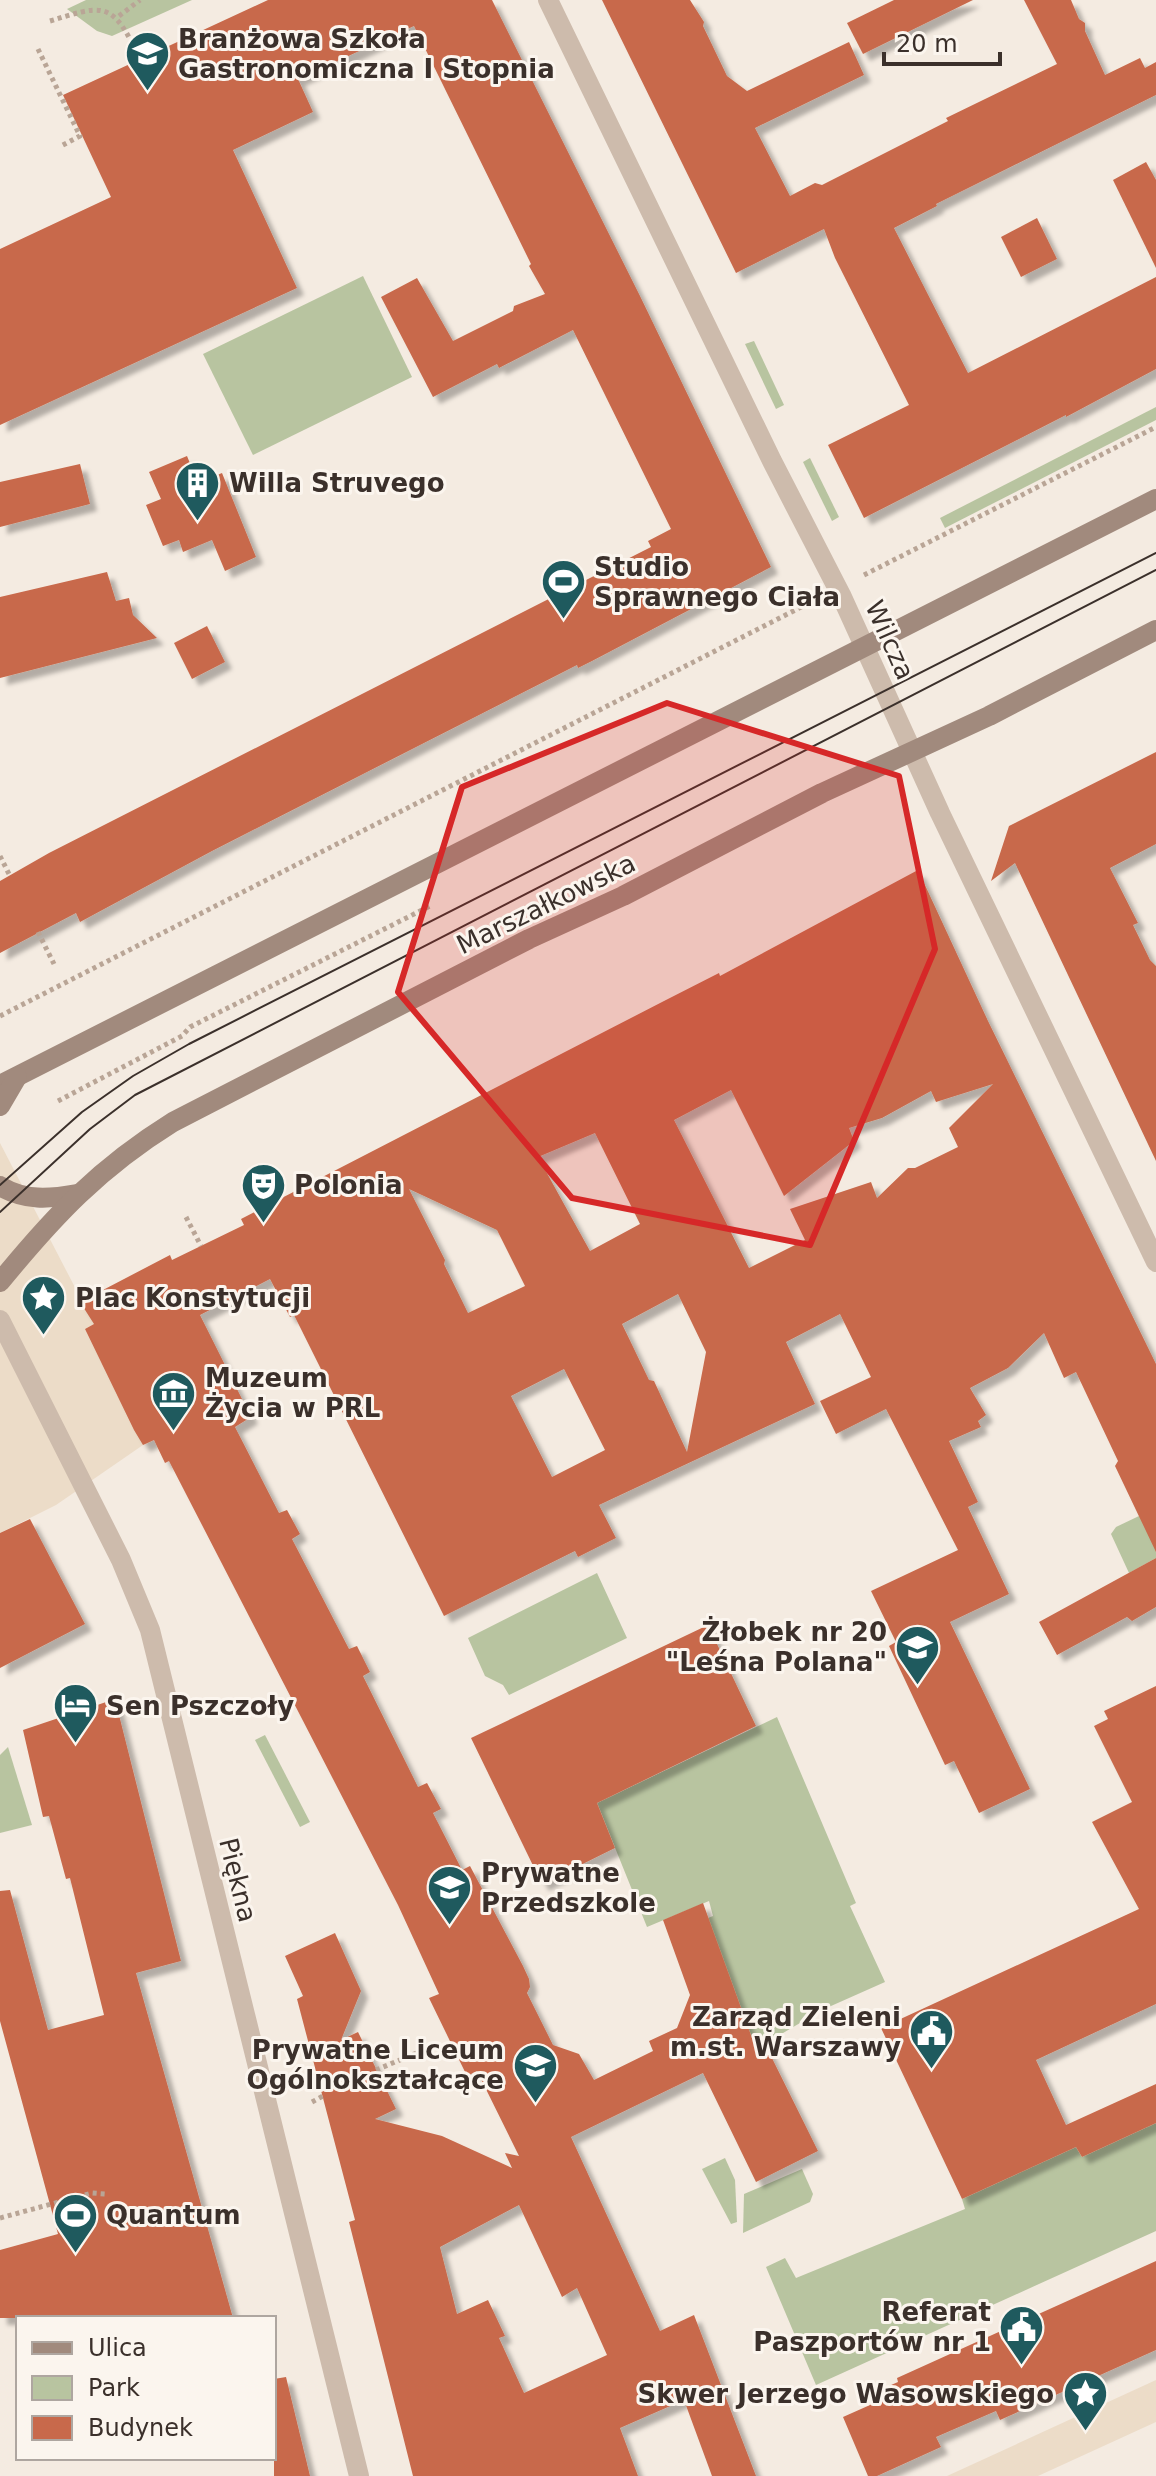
<svg xmlns="http://www.w3.org/2000/svg" width="1156" height="2476" font-family="'DejaVu Sans',sans-serif">
<style>
.green{fill:#b8c4a0}
.plaza{fill:#ecdcc8}
.building{fill:#c8694b;fill-rule:evenodd;filter:url(#shadow)}
.lines{fill:none;stroke-linecap:round;stroke-linejoin:round}
.path{stroke:#b9a596;stroke-width:5;stroke-dasharray:4 4;stroke-linecap:butt}
.minor{stroke:#cdbbac;stroke-width:20}
.tertiary{stroke:#cdbbac;stroke-width:20}
.secondary{stroke:#a18a7d;stroke-width:20}
.tram{stroke:#3b302b;stroke-width:2}
.marked{fill:#d62828;fill-opacity:0.2;stroke:#d62828;stroke-width:6;stroke-linejoin:round}
.labels{text-anchor:middle;stroke-width:6;stroke-linejoin:round;paint-order:stroke}
.poi-label{font-size:26px;font-weight:bold;fill:#3b302b;stroke:#fbf5ee;text-anchor:start}
.street-label{font-size:26px;fill:#3b302b;stroke:#fbf5ee}
</style>
<defs>
<filter id="shadow"><feDropShadow dx="7" dy="7" stdDeviation="2" flood-color="#0004"/></filter>
</defs>
<rect width="100%" height="100%" fill="#f4ebe1"/>
<!-- green -->
<g class="green">
<polygon points="86,0 192,0 112,36 97,31 67,9"/>
<polygon points="363,276 412,377 253,455 203,354"/>
<polygon points="754,341 784,405 776,409 745,344"/>
<polygon points="1156,407 1156,420 945,528 940,518"/>
<polygon points="810,458 839,517 832,521 803,462"/>
<polygon points="1139,1516 1156,1537 1156,1558 1129,1573 1111,1534 1116,1527"/>
<polygon points="597,1573 627,1638 509,1695 503,1685 485,1676 468,1638"/>
<polygon points="777,1717 856,1903 850,1906 885,1982 822,2010 756,2049 708,1918 713,1916 709,1901 647,1927 597,1803"/>
<polygon points="265,1735 310,1822 300,1827 255,1740"/>
<polygon points="8,1747 32,1825 0,1833 0,1755"/>
<polygon points="1156,2123 1156,2231 816,2385 766,2267 785,2258 796,2278 965,2209 962,2199 1076,2147 1082,2157"/>
<polygon points="725,2158 735,2180 737,2222 731,2224 702,2169"/>
<polygon points="802,2169 813,2194 810,2202 743,2233 744,2194"/>
</g>
<!-- plaza -->
<g class="plaza">
<polygon points="0,1143 94,1324 85,1329 143,1445 56,1505 0,1533"/>
<polygon points="1156,2380 1156,2422 1038,2476 947,2476"/>
</g>
<!-- building -->
<g class="building">
<polygon points="268,0 492,0 640,296 771,567 592,661 578,668 577,665 212,851 80,922 76,913 0,953 0,881 49,853 651,547 648,541 671,529 573,330 499,368 497,364 433,397 381,297 417,278 453,341 513,311 514,306 545,294 529,266 531,264 414,26 298,79 313,112 233,150 297,288 0,425 0,249 111,197 63,95"/>
<polygon points="602,0 690,0 704,22 703,26 727,76 747,91 849,42 864,75 755,128 790,196 815,183 822,185 948,121 946,118 1057,64 1024,0 1071,0 1079,19 1085,23 1085,31 1105,75 1140,58 1145,68 1156,62 1156,95 936,204 937,206 894,228 968,373 1156,277 1156,369 1066,417 1066,415 864,518 828,445 909,405 835,258 824,229 736,273"/>
<polygon points="894,0 973,0 863,54 847,23"/>
<polygon points="1146,162 1156,180 1156,268 1113,180"/>
<polygon points="1037,218 1057,259 1021,277 1001,237"/>
<polygon points="187,456 198,483 222,473 256,557 225,571 212,540 183,552 179,540 163,546 146,505 161,499 149,472"/>
<polygon points="80,464 90,504 0,527 0,482"/>
<polygon points="107,572 116,601 129,598 133,615 157,638 0,678 0,597"/>
<polygon points="207,626 225,662 192,679 174,643"/>
<polygon points="1156,752 1156,844 1110,868 1138,923 1133,925 1150,960 1156,966 1156,1161 1015,863 991,881 1009,826"/>
<path d="M918,870L988,1021L1156,1364V1552L1115,1466L1118,1461L1076,1372L1064,1378L1044,1333L1008,1368L970,1388L986,1415L978,1421L981,1427L949,1441L978,1502L968,1507L1009,1594L950,1622L1030,1789L979,1813L954,1761L945,1765L889,1646L896,1642L871,1591L958,1550L886,1409L836,1434L820,1401L871,1377L840,1314L786,1342L815,1404L599,1505L616,1538L578,1557L575,1551L444,1616L294,1315L290,1317L270,1279L200,1315L251,1417L235,1427L279,1513L287,1510L300,1534L292,1539L349,1649L357,1646L370,1672L363,1676L418,1787L427,1783L441,1809L433,1813L462,1870L470,1866L523,1966L529,1979L530,1987L527,1993L553,2045L579,2054L594,2080L653,2051L649,2041L677,2028L690,1995L663,1920L703,1903L756,2049L765,2044L818,2151L756,2182L703,2073L571,2137L660,2331L694,2315L756,2476H712L684,2400L620,2428L638,2476H413L349,2222L355,2220L297,1999L303,1996L285,1956L335,1933L361,1991L341,2040L358,2032L396,2109L375,2119L442,2136L512,2168L505,2153L519,2156L477,2071L467,2076L429,1998L439,1994L398,1905L169,1461L165,1463L154,1440L143,1445L134,1430L85,1329L94,1324L80,1302L170,1255L172,1260L244,1225L241,1219L664,1001L719,973L720,976ZM993,1084L949,1128L958,1147L915,1168H908L877,1198L871,1182L790,1209L805,1240L749,1268L674,1120L731,1090L784,1196L854,1141L849,1128L882,1118L931,1091L936,1102ZM595,1133L640,1224L590,1251L538,1157ZM409,1189L497,1230L525,1286L468,1313L444,1264L445,1260ZM678,1294L706,1352L687,1452L654,1381L649,1380L622,1324ZM564,1369L605,1450L552,1477L511,1396ZM519,2205L562,2297L577,2288L607,2355L524,2393L499,2338L505,2336L488,2300L457,2314L440,2247Z"/>
<polygon points="30,1519 85,1624 0,1668 0,1533"/>
<polygon points="1156,1558 1156,1607 1132,1621 1127,1617 1057,1655 1039,1622"/>
<polygon points="708,1625 756,1726 597,1803 615,1848 542,1884 471,1738"/>
<polygon points="1156,1686 1156,2004 1036,2060 1066,2125 1156,2084 1156,2123 1082,2157 1076,2147 962,2199 881,2028 1139,1909 1092,1822 1132,1802 1094,1726 1108,1719 1104,1711"/>
<polygon points="115,1699 181,1961 136,1973 233,2318 0,2318 0,2250 58,2234 0,2021 0,1891 10,1890 48,2030 104,2015 70,1878 66,1879 49,1816 43,1817 23,1730"/>
<polygon points="1156,2261 1156,2350 1000,2420 996,2411 936,2437 941,2447 877,2476 868,2476 843,2417 879,2401 875,2392 898,2382 897,2378"/>
<polygon points="286,2377 310,2476 274,2476 274,2379"/>
</g>
<g class="lines">
<!-- path -->
<g class="path">
<polyline points="119,16 140,0"/>
<path d="M50,21C99,6 111,0 134,47"/>
<polyline points="38,49 80,136 61,146"/>
<polyline points="864,575 1156,427"/>
<polyline points="0,856 10,876"/>
<polyline points="38,932 54,964"/>
<polyline points="0,1016 813,601"/>
<polyline points="58,1101 182,1036 190,1027 430,906"/>
<polyline points="186,1217 201,1246"/>
<polyline points="228,1300 232,1311"/>
<polyline points="376,2070 426,2049"/>
<polyline points="312,2102 323,2096"/>
<polyline points="0,2218 92,2193 105,2194"/>
</g>
<!-- minor -->
<polyline class="minor" points="548,0 772,461 841,595 940,813 1156,1262"/>
<!-- tertiary -->
<polyline class="tertiary" points="0,1320 121,1560 150,1630 359,2476"/>
<!-- secondary -->
<g class="secondary">
<polyline points="0,1085 1156,499"/>
<polyline points="0,1106 17,1077"/>
<path d="M0,1186C25,1201 49,1199 77,1194"/>
<path d="M0,1282C54,1216 99,1168 173,1122L529,939L623,896L822,793L989,716L1156,630"/>
</g>
<!-- tram -->
<g class="tram">
<polyline points="0,1185 82,1112 133,1076 189,1044 1156,553"/>
<polyline points="0,1212 90,1129 135,1095 1156,570"/>
</g>
</g>
<!-- marked area -->
<path class="marked" d="M667,703L899,776L935,949L810,1245L572,1198L398,992L462,787Z"/>
<!-- icons -->
<defs>
<symbol id="school-pin" viewBox="-11 -11 22 30"><path d="M0 17L-7.5 6A9.5 9.5 0 1 1 7.5 6Z" fill="#1f5a5e" stroke="#fbf5ee"/><path d="M0-5L7-2L0 1L-7-2ZM-4 1L0 2.5L4 1V4Q0 6-4 4Z" fill="#fff"/></symbol>
<symbol id="building-pin" viewBox="-11 -11 22 30"><path d="M0 17L-7.5 6A9.5 9.5 0 1 1 7.5 6Z" fill="#1f5a5e" stroke="#fbf5ee"/><path d="M-4-6H4V6H1V3H-1V6H-4ZM-2.5-4.3h1.7v1.8h-1.7ZM.8-4.3h1.7v1.8H.8ZM-2.5-1h1.7V.8h-1.7ZM.8-1h1.7V.8H.8Z" fill="#fff"/></symbol>
<symbol id="stadium-pin" viewBox="-11 -11 22 30"><path d="M0 17L-7.5 6A9.5 9.5 0 1 1 7.5 6Z" fill="#1f5a5e" stroke="#fbf5ee"/><path d="M0-5a6.5 5 0 1 0 0 10a6.5 5 0 1 0 0-10ZM-3.5-1.8h7v3.6h-7Z" fill="#fff"/></symbol>
<symbol id="theatre-pin" viewBox="-11 -11 22 30"><path d="M0 17L-7.5 6A9.5 9.5 0 1 1 7.5 6Z" fill="#1f5a5e" stroke="#fbf5ee"/><path d="M-5-5.5Q0-4 5-5.5V0Q5 5 0 6Q-5 5-5 0ZM-3.3-2.5H-1v1.5H-3.3ZM1-2.5H3.3v1.5H1ZM-2.8 1Q0 5.5 2.8 1Z" fill="#fff"/></symbol>
<symbol id="sight-pin" viewBox="-11 -11 22 30"><path d="M0 17L-7.5 6A9.5 9.5 0 1 1 7.5 6Z" fill="#1f5a5e" stroke="#fbf5ee"/><path d="M0-6L1.8-2.2L6-1.7L2.9 1.2L3.7 5.4L0 3.3L-3.7 5.4L-2.9 1.2L-6-1.7L-1.8-2.2Z" fill="#fff"/></symbol>
<symbol id="museum-pin" viewBox="-11 -11 22 30"><path d="M0 17L-7.5 6A9.5 9.5 0 1 1 7.5 6Z" fill="#1f5a5e" stroke="#fbf5ee"/><path d="M0-6L6-3V-2H-6V-3ZM-5-1h2V3h-2ZM-1-1h2V3h-2ZM3-1h2V3H3ZM-6 4H6V6H-6Z" fill="#fff"/></symbol>
<symbol id="hotel-pin" viewBox="-11 -11 22 30"><path d="M0 17L-7.5 6A9.5 9.5 0 1 1 7.5 6Z" fill="#1f5a5e" stroke="#fbf5ee"/><path d="M-6-4.5h1.5V1H6V5H4.5V3h-9V5H-6ZM-4 0a1.8 1.8 0 1 1 3.6 0ZM.5 0V-2.5h3Q6-2.5 6 0Z" fill="#fff"/></symbol>
<symbol id="civic-pin" viewBox="-11 -11 22 30"><path d="M0 17L-7.5 6A9.5 9.5 0 1 1 7.5 6Z" fill="#1f5a5e" stroke="#fbf5ee"/><path d="M-.6-6.5H3V-4.5H.6V-3L4-1V1h2V6H-6V1h2V-1L-.6-3ZM-1.2 2.5V6h2.4V2.5Z" fill="#fff"/></symbol>
</defs>
<g fill-rule="evenodd">
<use href="#school-pin" x="122" y="28" width="51" height="69"/>
<use href="#building-pin" x="172" y="458" width="51" height="69"/>
<use href="#stadium-pin" x="538" y="556" width="51" height="69"/>
<use href="#theatre-pin" x="238" y="1160" width="51" height="69"/>
<use href="#sight-pin" x="18" y="1272" width="51" height="69"/>
<use href="#museum-pin" x="148" y="1368" width="51" height="69"/>
<use href="#school-pin" x="892" y="1622" width="51" height="69"/>
<use href="#hotel-pin" x="50" y="1680" width="51" height="69"/>
<use href="#school-pin" x="424" y="1862" width="51" height="69"/>
<use href="#civic-pin" x="906" y="2006" width="51" height="69"/>
<use href="#school-pin" x="510" y="2040" width="51" height="69"/>
<use href="#stadium-pin" x="50" y="2190" width="51" height="69"/>
<use href="#civic-pin" x="996" y="2302" width="51" height="69"/>
<use href="#sight-pin" x="1060" y="2368" width="51" height="69"/>
</g>
<g class="labels">
<!-- poi labels -->
<g class="poi-label">
<text x="178" y="48">Branżowa Szkoła<tspan x="178" dy="30">Gastronomiczna I Stopnia</tspan></text>
<text x="229" y="492">Willa Struvego</text>
<text x="594" y="576">Studio<tspan x="594" dy="30">Sprawnego Ciała</tspan></text>
<text x="294" y="1194">Polonia</text>
<text x="75" y="1307">Plac Konstytucji</text>
<text x="205" y="1387">Muzeum<tspan x="205" dy="30">Życia w PRL</tspan></text>
<text x="887" y="1641" text-anchor="end">Żłobek nr 20<tspan x="887" dy="30">"Leśna Polana"</tspan></text>
<text x="106" y="1715">Sen Pszczoły</text>
<text x="481" y="1882">Prywatne<tspan x="481" dy="30">Przedszkole</tspan></text>
<text x="901" y="2026" text-anchor="end">Zarząd Zieleni<tspan x="901" dy="30">m.st. Warszawy</tspan></text>
<text x="504" y="2059" text-anchor="end">Prywatne Liceum<tspan x="504" dy="30">Ogólnokształcące</tspan></text>
<text x="106" y="2224">Quantum</text>
<text x="991" y="2321" text-anchor="end">Referat<tspan x="991" dy="30">Paszportów nr 1</tspan></text>
<text x="1054" y="2403" text-anchor="end">Skwer Jerzego Wasowskiego</text>
</g>
<!-- street labels -->
<g class="street-label">
<text transform="translate(890 640) rotate(66)" y="9">Wilcza</text>
<text transform="translate(546 904) rotate(-26)" y="9">Marszałkowska</text>
<text transform="translate(238 1880) rotate(76)" y="9">Piękna</text>
</g>
</g>
<!-- legend -->
<rect x="16" y="2316" width="260" height="144" fill="#fbf5ee" stroke="#aea6a0" stroke-width="2"/>
<rect x="32" y="2342" width="40" height="12" fill="#a18a7d" stroke="#aea6a0" stroke-width="2"/>
<text x="88" y="2356" font-size="24" fill="#3b302b">Ulica</text>
<rect x="32" y="2376" width="40" height="24" fill="#b8c4a0" stroke="#aea6a0" stroke-width="2"/>
<text x="88" y="2396" font-size="24" fill="#3b302b">Park</text>
<rect x="32" y="2416" width="40" height="24" fill="#c8694b" stroke="#aea6a0" stroke-width="2"/>
<text x="88" y="2436" font-size="24" fill="#3b302b">Budynek</text>
<!-- scale -->
<path d="M884 52v12h116v-12" fill="none" stroke="#3b302b" stroke-width="4"/>
<text x="896" y="52" font-size="24" fill="#3b302b" stroke="#fbf5ee" stroke-width="6" paint-order="stroke">20 m</text>
</svg>
